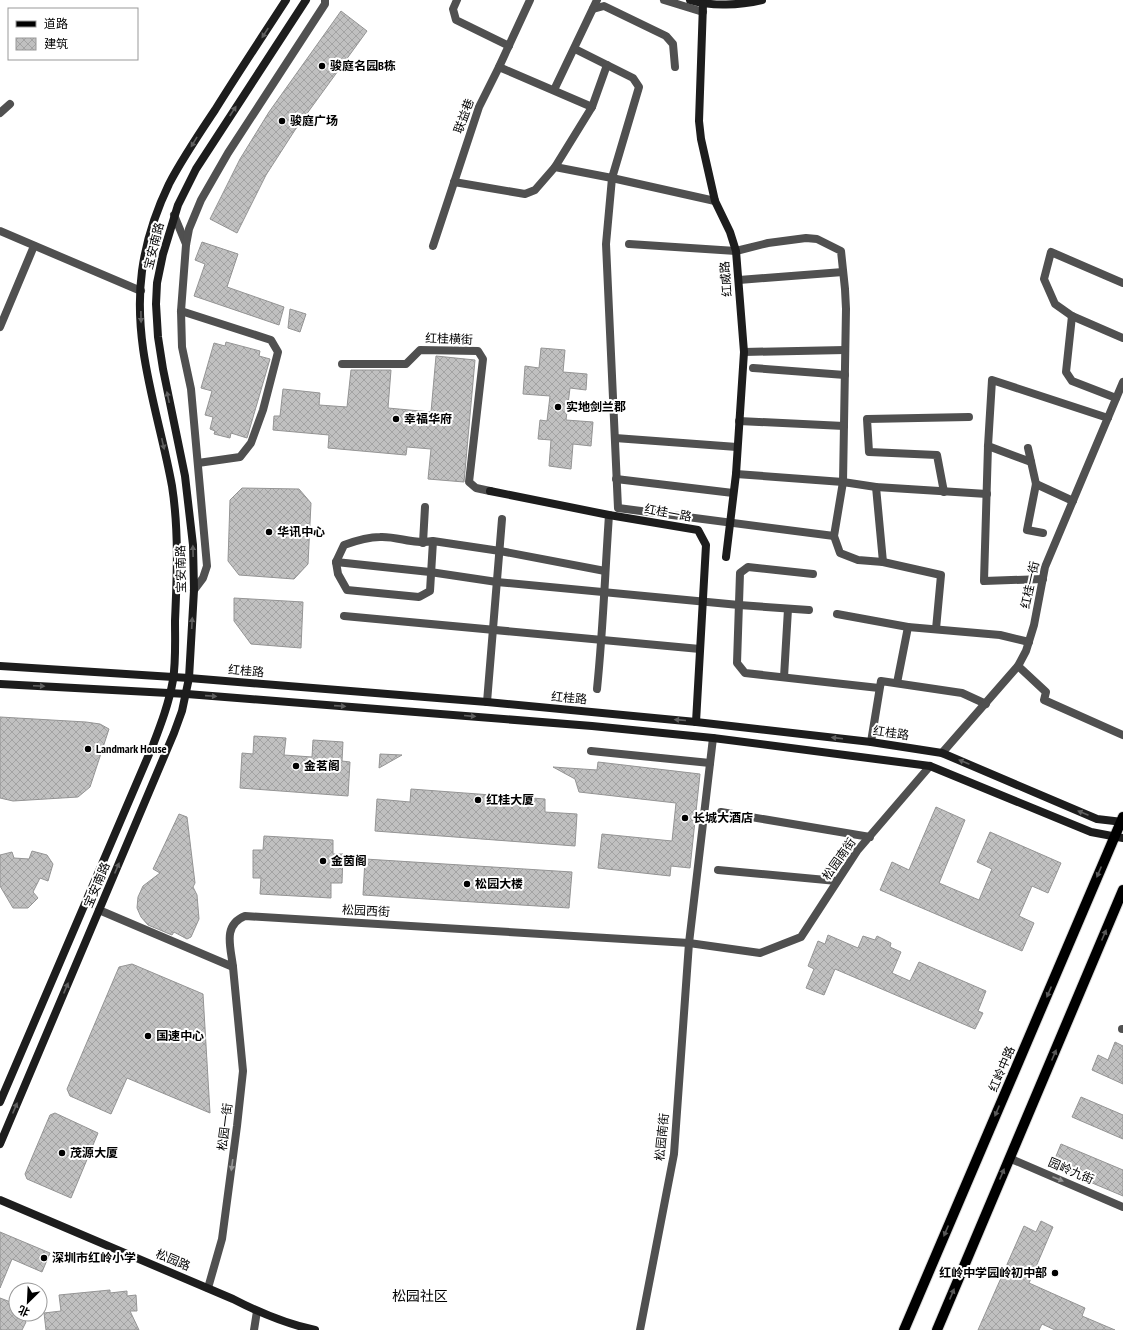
<svg xmlns="http://www.w3.org/2000/svg" width="1123" height="1330" font-family="'PT Sans Narrow','Noto Sans SC',sans-serif">
<style>
.building{fill:url(#building-cross-hatch);stroke:#949494}
.lines{fill:none;stroke-linecap:round;stroke-linejoin:round}
.primary-casing{stroke:#dbdbdb;stroke-width:12}
.street{stroke:#505050;stroke-width:8}
.secondary{stroke:#1d1d1d;stroke-width:8}
.primary{stroke:#000;stroke-width:10}
.oneway{fill:#616161}
.oneway2{fill:#595959}
.oneway3{fill:#969696}
.poi-dot{fill:#000;stroke:#fff;stroke-width:1.5}
.labels{text-anchor:middle;stroke-width:4;stroke-linejoin:round;paint-order:stroke}
.poi-label{font-size:12px;font-weight:bold;fill:#000;stroke:#fff;text-anchor:start}
.street-label{font-size:12px;fill:#000;stroke:#fff}
.quarter-label{font-size:14px;fill:#000;stroke:#fff}
</style>
<defs>
<pattern id="building-cross-hatch" width="8" height="8" patternUnits="userSpaceOnUse"><rect width="8" height="8" fill="#c0c0c0"/><path d="M0 0l8 8M0 8l8-8" fill="none" stroke="#a3a3a3"/></pattern>
</defs>
<rect width="100%" height="100%" fill="#fff"/>
<!-- building -->
<g class="building">
<polygon points="341,11 367,31 295,130 266,175 237,233 210,219 240,159 269,112"/>
<polygon points="202,242 238,254 227,287 284,307 279,325 194,296 205,264 195,260"/>
<polygon points="290,309 306,314 300,332 288,328"/>
<polygon points="226,342 260,351 259,356 270,359 247,438 231,433 230,438 214,434 215,431 210,429 213,417 205,415 212,391 201,388 214,343 225,346"/>
<polygon points="541,348 565,350 563,372 587,374 586,390 570,388 566,420 593,422 591,446 573,444 571,469 549,466 551,440 538,439 540,420 547,421 550,396 523,394 525,366 539,368"/>
<polygon points="436,356 475,360 464,482 428,479 431,449 407,447 406,455 328,448 329,435 273,430 274,416 280,416 283,389 320,393 319,405 347,407 351,370 391,370 388,408 431,412"/>
<polygon points="242,488 299,489 311,503 308,564 294,579 239,575 228,561 230,500"/>
<polygon points="234,598 303,602 301,648 251,644 234,621"/>
<polygon points="0,717 86,722 100,724 109,729 90,787 78,797 13,801 0,798"/>
<polygon points="254,736 286,738 284,755 312,757 313,740 343,742 342,761 350,762 348,796 240,788 242,753 253,754"/>
<polygon points="380,754 402,755 379,768"/>
<polygon points="598,762 700,774 690,868 671,866 670,876 598,868 602,834 672,841 676,803 579,792 575,779 553,767 597,770"/>
<polygon points="411,789 545,799 545,812 577,814 575,846 375,831 377,799 410,802"/>
<polygon points="936,807 965,820 939,883 979,900 992,869 977,862 990,832 1061,863 1048,893 1032,886 1019,916 1034,923 1022,951 880,890 892,862 909,870"/>
<polygon points="179,814 187,817 195,883 193,887 197,895 199,919 191,937 187,939 174,932 172,935 148,925 141,917 137,908 138,897 143,886 160,873 153,869"/>
<polygon points="264,836 333,840 333,854 343,854 342,883 331,883 331,898 260,894 261,878 253,878 253,850 263,850"/>
<polygon points="32,851 47,855 53,864 48,881 40,878 33,892 38,898 28,908 13,908 0,886 0,855 12,852 14,858 29,859"/>
<polygon points="365,859 572,872 569,908 363,895"/>
<polygon points="828,935 858,948 863,936 875,940 877,936 891,943 890,947 901,952 892,973 910,981 919,962 986,991 978,1011 983,1013 975,1029 835,969 824,995 806,988 814,969 808,966 818,941 825,944"/>
<polygon points="132,964 203,994 210,1113 127,1078 111,1114 70,1096 67,1089 119,967"/>
<polygon points="1115,1042 1123,1046 1123,1084 1092,1070 1098,1055 1108,1060"/>
<polygon points="1081,1097 1123,1115 1123,1139 1072,1117"/>
<polygon points="55,1113 98,1133 71,1198 27,1179 25,1174 50,1115"/>
<polygon points="1061,1144 1123,1170 1123,1196 1052,1166"/>
<polygon points="1041,1221 1053,1227 1029,1283 1085,1308 1082,1316 1115,1330 1055,1330 1042,1324 1039,1330 978,1330 1024,1226 1036,1232"/>
<polygon points="0,1232 50,1253 42,1272 12,1259 0,1288"/>
<polygon points="110,1290 110,1293 127,1291 127,1296 136,1295 137,1311 130,1311 139,1330 46,1330 44,1313 61,1311 59,1295"/>
<polygon points="0,1298 16,1304 16,1314 27,1314 24,1319 26,1322 22,1330 0,1330"/>
</g>
<g class="lines">
<defs>
<g id="primary">
<polyline points="904,1330 1123,817"/>
<polyline points="937,1330 1123,890"/>
</g>
</defs>
<!-- primary casing -->
<use href="#primary" class="primary-casing"/>
<!-- street -->
<g class="street">
<polyline points="457,0 453,9 456,20 509,46"/>
<polyline points="664,0 703,12"/>
<polyline points="593,9 604,6 666,36 673,44 675,67"/>
<polyline points="499,67 592,107"/>
<polyline points="554,90 597,0"/>
<polyline points="0,113 10,104"/>
<polyline points="555,167 592,107 607,65"/>
<polyline points="454,182 525,194 535,190 555,167 612,178 639,87 633,78 575,49"/>
<polyline points="715,201 612,178 606,244 618,508 834,536"/>
<polyline points="174,215 186,244"/>
<polyline points="0,231 141,291"/>
<polyline points="629,244 736,251 768,243 806,238 817,239 841,251 845,289 846,309 843,482 834,536 840,553 858,560 883,562 941,575 936,629"/>
<polyline points="433,246 479,107 499,67 530,0"/>
<polyline points="739,280 843,272"/>
<polyline points="1123,283 1051,252 1044,279 1055,304 1072,316 1123,338"/>
<polyline points="181,311 271,340 278,352 263,410 251,443 240,457 198,463"/>
<polyline points="1072,316 1066,372 1072,381 1116,398"/>
<polyline points="0,327 34,246"/>
<polyline points="744,352 845,350"/>
<polyline points="342,364 406,364 420,350 478,351 483,359 469,482 476,488 490,491"/>
<polyline points="753,368 845,375"/>
<polyline points="739,421 844,426"/>
<polyline points="615,438 737,447"/>
<polyline points="988,446 1031,462"/>
<polyline points="1028,448 1036,484 1027,530 1043,533"/>
<polyline points="736,474 843,482 876,487 987,494"/>
<polyline points="616,479 733,493"/>
<polyline points="1036,484 1073,501"/>
<polyline points="876,487 883,562"/>
<polyline points="944,492 937,455 869,452 867,419 969,417"/>
<path d="M433,541L430,591L419,597L347,590L338,574L336,562L344,545C355,541 367,537 380,537C398,536 414,545 433,541L500,551L605,571"/>
<polyline points="423,543 425,507"/>
<polyline points="336,562 430,572 497,582 739,605 809,610"/>
<polyline points="813,574 748,567 740,573 737,663 745,673 879,688"/>
<polyline points="1043,579 984,581 988,446 992,380 1108,418"/>
<polyline points="194,590 203,578 207,566 191,389 182,347 181,311 186,245 189,229 201,200 228,153 325,4 325,0"/>
<polyline points="837,614 908,627 1000,635 1029,642"/>
<polyline points="344,616 700,649"/>
<polyline points="1018,666 1046,692 1044,700 1123,735"/>
<polyline points="784,677 788,609"/>
<polyline points="897,683 908,627"/>
<path d="M597,689C603,631 605,573 609,515"/>
<polyline points="487,702 502,519"/>
<polyline points="871,742 881,681 962,693 986,704"/>
<polyline points="591,751 710,763"/>
<polyline points="942,753 1018,666 1026,651 1034,625 1045,567 1123,382"/>
<polyline points="721,812 870,837"/>
<polyline points="718,870 837,881"/>
<path d="M99,910L233,967C231,948 222,925 245,916L689,943L760,953L801,937L857,851L930,766"/>
<polyline points="1122,1029 1123,1029"/>
<polyline points="1009,1158 1123,1207"/>
<polyline points="208,1288 222,1239 237,1126 243,1071 233,967"/>
<polyline points="254,1330 257,1311"/>
<polyline points="640,1330 674,1154 689,943 713,738"/>
</g>
<!-- secondary -->
<g class="secondary">
<path d="M690,0C712,7 740,5 762,0"/>
<polyline points="703,4 699,121 701,139 715,201 730,232 736,251 744,352 736,474 726,557"/>
<polyline points="490,491 609,515 698,530 706,545 696,722"/>
<polyline points="0,666 189,678 487,702 696,722 871,742 942,753 1097,819 1123,822"/>
<polyline points="0,684 187,694 592,726 713,738 930,766 1091,832 1123,838"/>
<path d="M0,1102L153,745C161,724 169,703 173,680C176,661 175,640 175,621C177,576 179,531 172,486C159,414 132,346 142,271C146,242 156,211 169,184C182,159 199,134 215,110C238,73 262,37 286,0"/>
<polyline points="0,1144 174,733 182,711 189,678 194,590 193,545 185,476 163,369 158,337 156,304 157,283 163,254 178,205 196,169 306,0"/>
<path d="M0,1200L233,1299C260,1313 286,1324 315,1330"/>
</g>
<!-- primary -->
<use href="#primary" class="primary"/>
</g>
<!-- one-way arrows -->
<defs><path id="oneway-solid" d="M-6-.8H1V-3.2L6.5 0L1 3.2V.8H-6Z"/></defs>
<g class="oneway">
<use href="#oneway-solid" transform="translate(265 33) rotate(123)"/>
<use href="#oneway-solid" transform="translate(233 111) rotate(-57)"/>
<use href="#oneway-solid" transform="translate(194 142) rotate(121)"/>
<use href="#oneway-solid" transform="translate(141 317) rotate(89)"/>
<use href="#oneway-solid" transform="translate(168 397) rotate(-102)"/>
<use href="#oneway-solid" transform="translate(163 444) rotate(77)"/>
<use href="#oneway-solid" transform="translate(193 551) rotate(-91)"/>
<use href="#oneway-solid" transform="translate(192 623) rotate(-87)"/>
<use href="#oneway-solid" transform="translate(39 686) rotate(3)"/>
<use href="#oneway-solid" transform="translate(211 696) rotate(4)"/>
<use href="#oneway-solid" transform="translate(340 706) rotate(4)"/>
<use href="#oneway-solid" transform="translate(470 716) rotate(5)"/>
<use href="#oneway-solid" transform="translate(680 720) rotate(-175)"/>
<use href="#oneway-solid" transform="translate(837 738) rotate(-173)"/>
<use href="#oneway-solid" transform="translate(964 762) rotate(-157)"/>
<use href="#oneway-solid" transform="translate(1083 813) rotate(-157)"/>
<use href="#oneway-solid" transform="translate(117 868) rotate(-67)"/>
<use href="#oneway-solid" transform="translate(66 988) rotate(-67)"/>
<use href="#oneway-solid" transform="translate(15 1108) rotate(-67)"/>
</g>
<g class="oneway2">
<use href="#oneway-solid" transform="translate(1099 872) rotate(113)"/>
<use href="#oneway-solid" transform="translate(1104 935) rotate(-67)"/>
<use href="#oneway-solid" transform="translate(1049 992) rotate(113)"/>
<use href="#oneway-solid" transform="translate(1054 1055) rotate(-67)"/>
<use href="#oneway-solid" transform="translate(997 1111) rotate(113)"/>
<use href="#oneway-solid" transform="translate(1002 1174) rotate(-67)"/>
<use href="#oneway-solid" transform="translate(946 1231) rotate(113)"/>
<use href="#oneway-solid" transform="translate(952 1294) rotate(-67)"/>
</g>
<g class="oneway3">
<use href="#oneway-solid" transform="translate(232 1165) rotate(98)"/>
<use href="#oneway-solid" transform="translate(1058 1179) rotate(23)"/>
</g>
<!-- markers -->
<g class="poi-dot">
<circle cx="322" cy="66" r="4"/>
<circle cx="282" cy="121" r="4"/>
<circle cx="558" cy="407" r="4"/>
<circle cx="396" cy="419" r="4"/>
<circle cx="269" cy="532" r="4"/>
<circle cx="88" cy="749" r="4"/>
<circle cx="296" cy="766" r="4"/>
<circle cx="478" cy="800" r="4"/>
<circle cx="685" cy="818" r="4"/>
<circle cx="323" cy="861" r="4"/>
<circle cx="467" cy="884" r="4"/>
<circle cx="148" cy="1036" r="4"/>
<circle cx="62" cy="1153" r="4"/>
<circle cx="44" cy="1258" r="4"/>
<circle cx="1055" cy="1273" r="4"/>
</g>
<g class="labels">
<!-- poi labels -->
<g class="poi-label">
<text x="330" y="70">骏庭名园B栋</text>
<text x="290" y="125">骏庭广场</text>
<text x="566" y="411">实地剑兰郡</text>
<text x="404" y="423">幸福华府</text>
<text x="277" y="536">华讯中心</text>
<text x="96" y="753">Landmark House</text>
<text x="304" y="770">金茗阁</text>
<text x="486" y="804">红桂大厦</text>
<text x="693" y="822">长城大酒店</text>
<text x="331" y="865">金茵阁</text>
<text x="475" y="888">松园大楼</text>
<text x="156" y="1040">国速中心</text>
<text x="70" y="1157">茂源大厦</text>
<text x="52" y="1262">深圳市红岭小学</text>
<text x="1047" y="1277" text-anchor="end">红岭中学园岭初中部</text>
</g>
<!-- street labels -->
<g class="street-label">
<text transform="translate(464 116) rotate(-70)" y="4">联益巷</text>
<text transform="translate(154 246) rotate(-76)" y="4">宝安南路</text>
<text transform="translate(726 279) rotate(-95)" y="4">红威路</text>
<text transform="translate(449 339) rotate(2)" y="4">红桂横街</text>
<text transform="translate(668 513) rotate(10)" y="4">红桂一路</text>
<text transform="translate(181 569) rotate(-91)" y="4">宝安南路</text>
<text transform="translate(1030 585) rotate(-78)" y="4">红桂一街</text>
<text transform="translate(246 671) rotate(5)" y="4">红桂路</text>
<text transform="translate(569 698) rotate(5)" y="4">红桂路</text>
<text transform="translate(891 733) rotate(8)" y="4">红桂路</text>
<text transform="translate(839 859) rotate(-55)" y="4">松园南街</text>
<text transform="translate(97 885) rotate(-67)" y="4">宝安南路</text>
<text transform="translate(366 911) rotate(3)" y="4">松园西街</text>
<text transform="translate(1002 1069) rotate(-67)" y="4">红岭中路</text>
<text transform="translate(225 1127) rotate(-83)" y="4">松园一街</text>
<text transform="translate(662 1137) rotate(-84)" y="4">松园南街</text>
<text transform="translate(1071 1171) rotate(23)" y="4">园岭九街</text>
<text transform="translate(173 1260) rotate(23)" y="4">松园路</text>
</g>
<!-- quarter labels -->
<g class="quarter-label">
<text x="420" y="1301">松园社区</text>
</g>
</g>
<!-- legend -->
<rect x="8" y="8" width="130" height="52" fill="#ffffff" stroke="#999999"/>
<rect x="16" y="21" width="20" height="6" fill="#000000" stroke="#999999"/>
<text x="44" y="28" font-size="12" fill="#000000">道路</text>
<rect x="16" y="38" width="20" height="12" fill="url(#building-cross-hatch)" stroke="#999999"/>
<text x="44" y="48" font-size="12" fill="#000000">建筑</text>
<!-- north arrow -->
<g transform="translate(28 1302) rotate(204)"><circle r="19" fill="#ffffff" stroke="#999999"/>
<path d="M0-3L7 15L0 10L-7 15Z" fill="#000000"/>
<text y="-6" font-size="11" font-weight="bold" text-anchor="middle" fill="#000000">北</text>
</g>
</svg>
